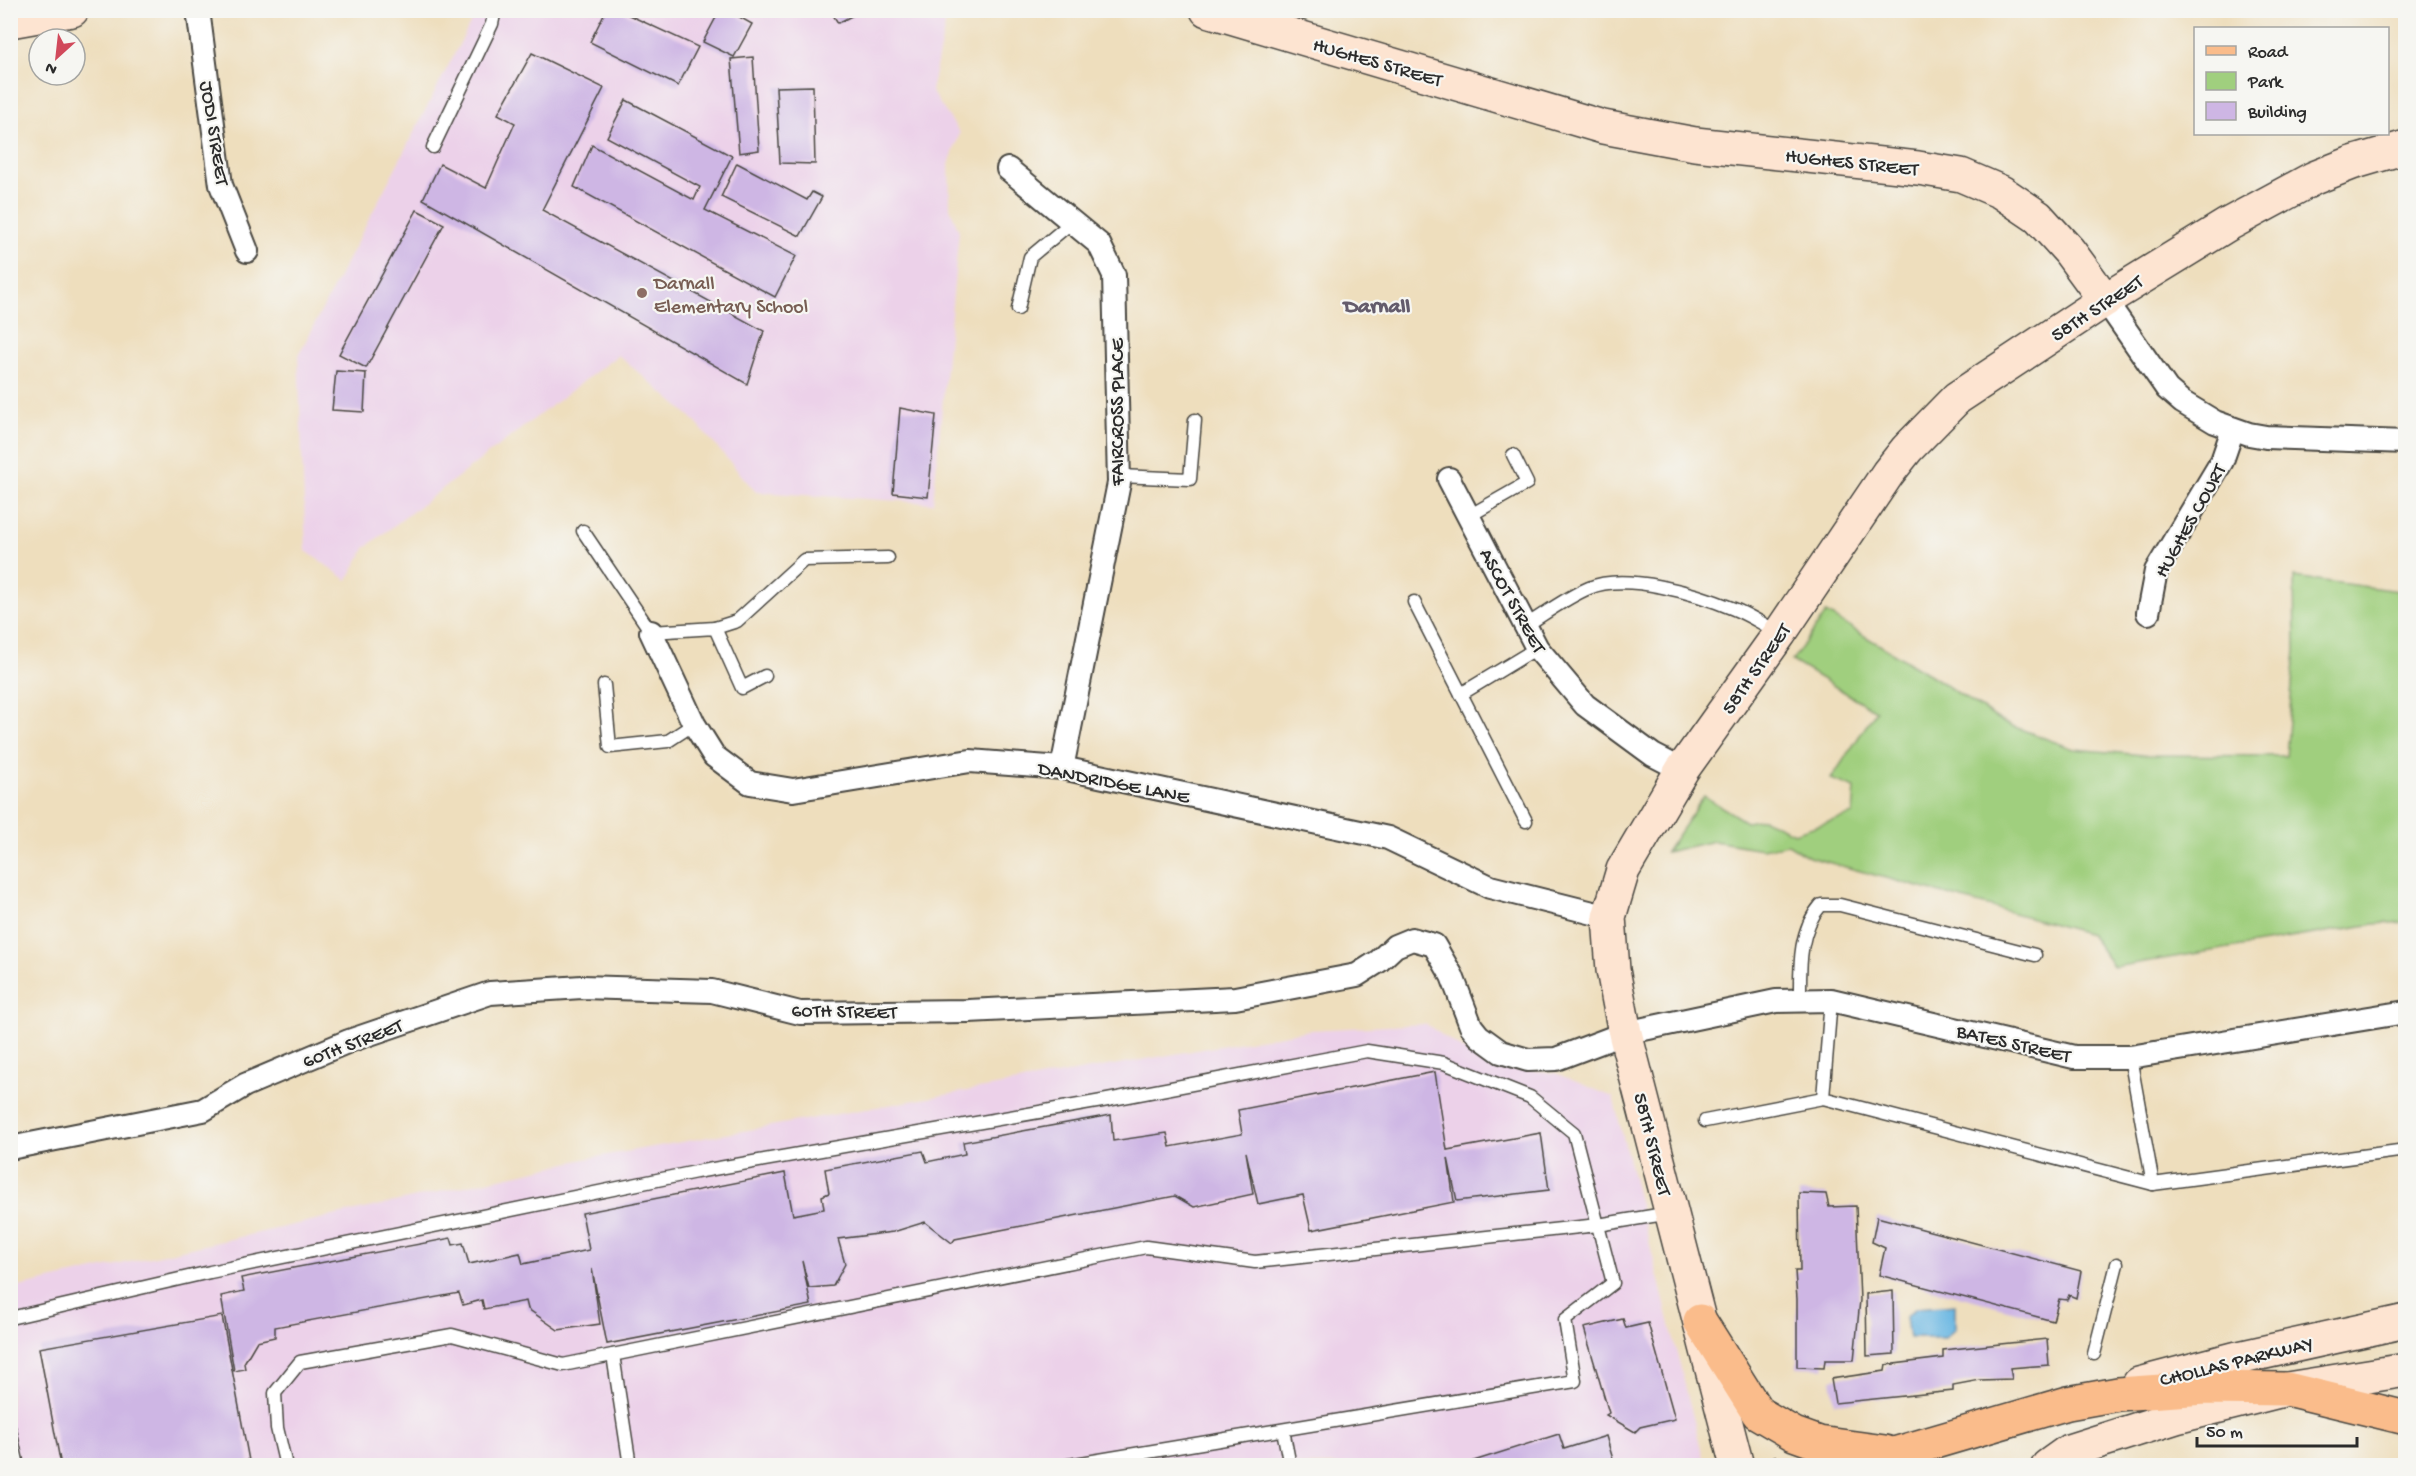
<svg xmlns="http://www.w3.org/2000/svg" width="2416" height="1476" font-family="'Gochi Hand',sans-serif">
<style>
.built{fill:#ecd1e9}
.green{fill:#a0cf7e;stroke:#667d54;stroke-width:1.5}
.water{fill:#68b6e2;stroke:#4a7086;stroke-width:1.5}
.building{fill:#ceb6e4}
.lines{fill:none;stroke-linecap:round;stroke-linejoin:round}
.lane-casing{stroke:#484641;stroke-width:15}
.street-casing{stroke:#484641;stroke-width:26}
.secondary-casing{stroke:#484641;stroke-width:36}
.primary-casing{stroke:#484641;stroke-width:36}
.path{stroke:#484641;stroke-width:4;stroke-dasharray:4.5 4.5;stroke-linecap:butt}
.lane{stroke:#fff;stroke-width:12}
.street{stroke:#fff;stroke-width:22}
.secondary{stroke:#fde4d1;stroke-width:33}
.primary{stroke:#fabc8b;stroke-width:33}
.education-dot{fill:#8d6e63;stroke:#f6f6f2;stroke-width:2}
.labels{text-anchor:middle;stroke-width:4.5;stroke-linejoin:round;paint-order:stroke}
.street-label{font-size:20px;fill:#2b2b2b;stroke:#f6f6f2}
.education-label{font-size:20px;fill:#785e54;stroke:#f6f6f2;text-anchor:start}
.quarter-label{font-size:22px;font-weight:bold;fill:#645c6c;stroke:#f6f6f2}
</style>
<rect width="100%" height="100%" fill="#f6f6f2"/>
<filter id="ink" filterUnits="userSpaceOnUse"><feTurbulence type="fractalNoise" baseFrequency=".0167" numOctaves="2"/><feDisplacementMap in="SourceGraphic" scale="12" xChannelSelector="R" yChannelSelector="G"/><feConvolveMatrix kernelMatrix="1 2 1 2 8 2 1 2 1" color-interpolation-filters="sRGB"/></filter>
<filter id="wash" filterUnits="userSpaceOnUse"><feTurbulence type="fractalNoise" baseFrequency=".008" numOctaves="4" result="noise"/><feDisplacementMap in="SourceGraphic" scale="24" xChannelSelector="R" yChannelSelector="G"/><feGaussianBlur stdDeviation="1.35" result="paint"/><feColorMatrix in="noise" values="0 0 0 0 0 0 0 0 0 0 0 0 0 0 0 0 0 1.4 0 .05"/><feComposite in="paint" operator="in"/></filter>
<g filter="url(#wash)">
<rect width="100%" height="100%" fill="#eedebd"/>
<!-- built -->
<g class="built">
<polygon points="502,10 948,11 931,91 960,133 949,164 950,208 959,231 933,503 756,492 691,417 618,355 366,547 347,580 306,551 298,356 473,18"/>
<polygon points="1426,1024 1484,1064 1555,1073 1613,1097 1705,1465 11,1465 10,1289 585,1159 1310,1030"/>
</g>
<!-- green -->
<polygon class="green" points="2294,577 2405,592 2405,922 2374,924 2114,967 2090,934 1809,857 1788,844 1762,849 1714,841 1666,852 1704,796 1746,822 1763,819 1794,833 1853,814 1855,788 1831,779 1876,711 1792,661 1826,613 1930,675 2004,723 2074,749 2143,755 2286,756 2295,650"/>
<!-- water -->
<polygon class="water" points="1955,1305 1955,1329 1945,1338 1909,1338 1906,1317 1916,1308"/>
<g id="blocks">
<!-- building -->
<g class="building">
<polygon points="606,10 618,10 698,47 678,86 590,42"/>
<polygon points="720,10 727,10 752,24 734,57 703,42"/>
<polygon points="830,10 863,10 838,23"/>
<polygon points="532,53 604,88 542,210 764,331 747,384 423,199 440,164 486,188 515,123 498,114"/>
<polygon points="753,57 759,150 739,153 731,59"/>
<polygon points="813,86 815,164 780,163 776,87"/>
<polygon points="626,100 732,156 705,210 796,256 775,297 574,187 592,145 694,200 700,187 607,137"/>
<polygon points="737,163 807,200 812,192 822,197 800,236 721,197"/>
<polygon points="417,210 444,224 366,368 339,354"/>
<polygon points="336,371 366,373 364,412 332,410"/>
<polygon points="900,408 936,415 928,497 893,493"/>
<polygon points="1435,1072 1447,1150 1541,1133 1549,1190 1457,1201 1448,1158 1454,1202 1311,1230 1303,1195 1258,1204 1246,1152 1253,1194 1194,1207 1175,1196 955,1239 952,1243 925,1222 893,1232 838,1239 845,1264 833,1286 809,1288 802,1261 811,1305 607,1344 592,1269 600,1324 558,1330 528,1309 526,1301 484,1309 482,1300 463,1305 459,1293 275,1327 275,1337 257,1341 244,1363 245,1369 234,1371 221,1296 244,1291 241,1278 451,1238 453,1245 463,1243 469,1264 520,1253 523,1264 589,1250 582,1213 785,1173 793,1215 824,1209 822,1196 829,1193 825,1169 923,1151 927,1162 965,1154 963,1142 1111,1115 1113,1141 1167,1133 1170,1147 1242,1134 1238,1110"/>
<polygon points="1799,1193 1826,1194 1829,1207 1856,1206 1860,1300 1854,1360 1825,1360 1824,1368 1797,1367 1797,1299 1795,1271 1800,1271"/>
<polygon points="1877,1217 2081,1271 2076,1298 2069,1295 2067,1300 2059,1299 2053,1321 1879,1275 1885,1248 1872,1242"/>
<polygon points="1893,1291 1894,1354 1867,1356 1866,1294"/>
<polygon points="222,1316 250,1466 61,1466 39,1348"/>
<polygon points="1623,1319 1626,1328 1648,1323 1675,1419 1640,1427 1635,1432 1606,1415 1609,1413 1584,1328"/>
<polygon points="2047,1339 2049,1365 2010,1368 2012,1379 1980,1380 1953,1385 1953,1391 1835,1403 1831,1379 1885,1371 1886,1365 1943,1358 1943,1350"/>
<polygon points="1559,1434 1564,1449 1606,1436 1615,1466 1458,1466"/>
</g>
</g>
</g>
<g filter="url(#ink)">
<use href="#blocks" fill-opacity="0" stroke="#484641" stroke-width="1.5"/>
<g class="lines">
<defs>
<g id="lane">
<polyline points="433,147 492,24 495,10"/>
<polyline points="1018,309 1030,257 1072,222"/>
<polyline points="1119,476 1190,479 1195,420"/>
<polyline points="1469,516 1527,483 1513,455"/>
<polyline points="583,531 651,632 715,628 742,688 765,676"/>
<polyline points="1414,602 1526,821"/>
<path d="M1525,626C1546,613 1567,597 1589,588C1626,572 1698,594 1734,609C1749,615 1764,625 1779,632"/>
<polyline points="715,628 737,621 804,560 888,558"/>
<polyline points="604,685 610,747 668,741 694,724"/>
<polyline points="1461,694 1537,648"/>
<path d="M1800,1000C1800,968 1798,931 1821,905H1840L2035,955"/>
<polyline points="1831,1000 1823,1098 2153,1184 2406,1150"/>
<polyline points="2130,1057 2153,1184"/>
<polyline points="1705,1121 1823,1098"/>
<polyline points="10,1318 210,1272 696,1172 1102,1101 1367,1051 1444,1063 1530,1097 1574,1133 1613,1283 1565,1320 1575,1381 1063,1466"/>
<polyline points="2094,1354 2117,1264"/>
<polyline points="613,1355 630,1466"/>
<polyline points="10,1430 18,1466"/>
<polyline points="1283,1430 1290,1466"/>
<polyline points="286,1466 277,1428 275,1393 300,1362 452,1335 563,1365 1146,1247 1255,1262 1598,1225 1670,1213"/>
</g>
<g id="street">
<polyline points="198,10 221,185 247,251"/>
<polyline points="1008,169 1099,244 1114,275 1119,483 1062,768"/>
<polyline points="2105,300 2167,389 2182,402 2215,422 2249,434 2266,437 2406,442"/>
<polyline points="1449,479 1537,648 1585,705 1653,755 1682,770"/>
<polyline points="2148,613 2156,571 2222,461 2233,429"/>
<polyline points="651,632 694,724 714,756 750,783 793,790 970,761 1062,768 1388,838 1490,887 1609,917"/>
<polyline points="10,1148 203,1110 245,1085 349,1041 490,993 582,987 712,991 800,1013 968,1011 1235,998 1357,975 1379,961 1395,946 1412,939 1434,945 1452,976 1471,1026 1479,1036 1501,1052 1528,1060 1556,1059 1625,1033 1776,1001 1831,1000 2074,1057 2130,1057 2406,1012"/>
</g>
<g id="secondary">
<polyline points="1207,10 1603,127 1695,144 1918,168 1961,175 2001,192 2038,217 2069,251 2105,300"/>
<polyline points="10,21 72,10"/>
<polyline points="2139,1384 2238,1358 2406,1321"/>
<polyline points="1737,1466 1625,1033 1613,970 1609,917 1623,870 1682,770 1780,633 1888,473 1907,449 1957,398 2105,300 2227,225 2314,178 2352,163 2406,147"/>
<polyline points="2048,1466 2069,1451 2176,1417 2287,1389 2406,1370"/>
</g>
<g id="primary">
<polyline points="1700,1321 1758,1413 1794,1434 1819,1443 1885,1452"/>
<polyline points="1853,1466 2068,1403 2118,1394 2205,1388 2287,1389 2406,1418"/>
</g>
</defs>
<!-- lane casing -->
<use href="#lane" class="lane-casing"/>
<!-- street casing -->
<use href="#street" class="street-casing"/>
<!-- secondary casing -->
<use href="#secondary" class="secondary-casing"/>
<!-- primary casing -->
<use href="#primary" class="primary-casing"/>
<!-- path -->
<polyline class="path" points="1764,1462 1780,1455"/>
<!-- lane -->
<use href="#lane" class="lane"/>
<!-- street -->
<use href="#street" class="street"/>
<!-- secondary -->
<use href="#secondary" class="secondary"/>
<!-- primary -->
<use href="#primary" class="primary"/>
</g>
</g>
<!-- markers -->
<circle class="education-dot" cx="642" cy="293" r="6"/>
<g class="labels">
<!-- street labels -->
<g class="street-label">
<text transform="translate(1378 61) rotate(16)" y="7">HUGHES STREET</text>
<text transform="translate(216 133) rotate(81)" y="7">JODI STREET</text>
<text transform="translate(1852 161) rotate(6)" y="7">HUGHES STREET</text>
<text transform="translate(2096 307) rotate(-33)" y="7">58TH STREET</text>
<text transform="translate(1116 412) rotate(-90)" y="7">FAIRCROSS PLACE</text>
<text transform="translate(2189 520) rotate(-61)" y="7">HUGHES COURT</text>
<text transform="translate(1514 600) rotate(61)" y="7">ASCOT STREET</text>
<text transform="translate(1755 668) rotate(-55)" y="7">58TH STREET</text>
<text transform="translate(1114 781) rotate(11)" y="7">DANDRIDGE LANE</text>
<text transform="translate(844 1010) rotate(1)" y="7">60TH STREET</text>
<text transform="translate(352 1042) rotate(-21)" y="7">60TH STREET</text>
<text transform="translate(2014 1042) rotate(13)" y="7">BATES STREET</text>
<text transform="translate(1654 1144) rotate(76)" y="7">58TH STREET</text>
<text transform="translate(2236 1360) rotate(-14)" y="7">CHOLLAS PARKWAY</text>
</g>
<!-- education labels -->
<g class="education-label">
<text x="654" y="289">Darnall<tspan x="654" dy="23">Elementary School</tspan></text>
</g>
<!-- quarter labels -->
<g class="quarter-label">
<text x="1377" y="312">Darnall</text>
</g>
</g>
<!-- margin -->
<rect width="2416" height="1476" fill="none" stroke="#f6f6f2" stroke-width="36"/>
<!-- legend -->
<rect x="2194" y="27" width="195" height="108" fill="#f6f6f2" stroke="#a5a5a2" stroke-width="1.5"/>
<rect x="2206" y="46" width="30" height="9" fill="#fabc8b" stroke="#a5a5a2" stroke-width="1.5"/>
<text x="2248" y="57" font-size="18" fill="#2b2b2b">Road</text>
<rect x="2206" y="72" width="30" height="18" fill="#a0cf7e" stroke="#a5a5a2" stroke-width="1.5"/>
<text x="2248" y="87" font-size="18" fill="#2b2b2b">Park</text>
<rect x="2206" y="102" width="30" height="18" fill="#ceb6e4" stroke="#a5a5a2" stroke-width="1.5"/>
<text x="2248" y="117" font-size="18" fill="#2b2b2b">Building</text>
<!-- north arrow -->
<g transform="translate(57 57) rotate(207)"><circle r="28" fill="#f6f6f2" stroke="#a5a5a2" stroke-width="1.5"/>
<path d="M0-4.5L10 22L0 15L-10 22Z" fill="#d1495b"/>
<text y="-9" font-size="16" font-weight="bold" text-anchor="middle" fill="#2b2b2b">N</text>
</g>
<!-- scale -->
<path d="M2197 1437v9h160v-9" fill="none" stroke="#2b2b2b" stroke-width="3"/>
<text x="2206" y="1437" font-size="18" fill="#2b2b2b" stroke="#f6f6f2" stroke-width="4.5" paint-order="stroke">50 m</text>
</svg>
